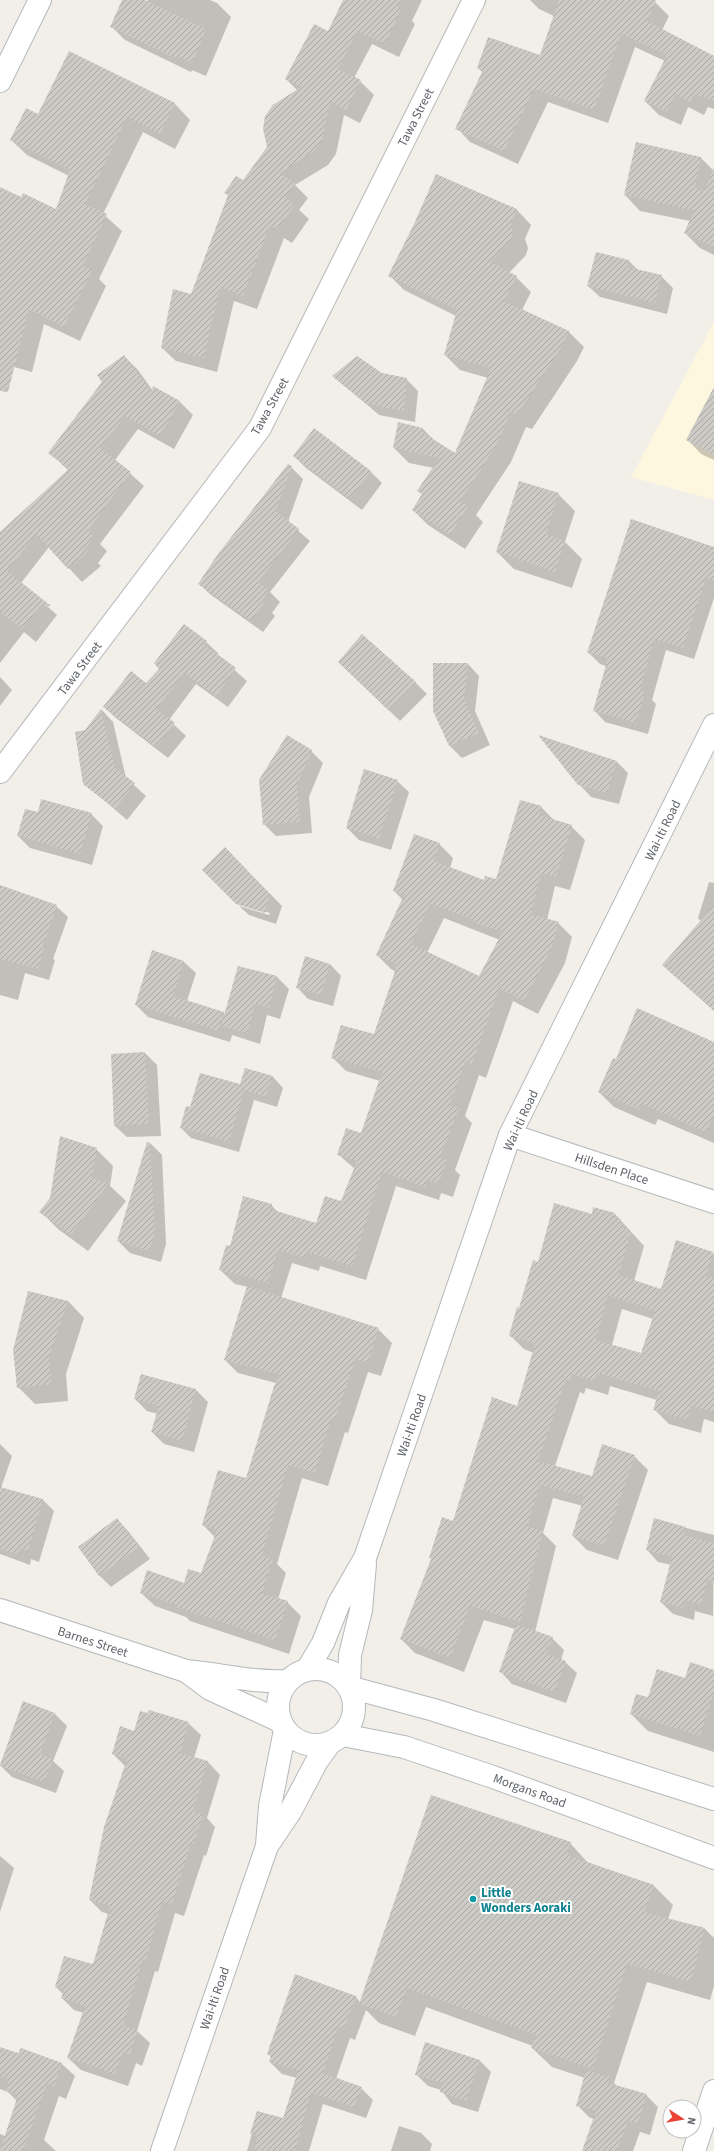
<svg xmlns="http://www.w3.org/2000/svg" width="714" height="2151" font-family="'Source Sans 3',sans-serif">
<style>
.commercial{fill:#fef7e0}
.shadow{fill:#0003;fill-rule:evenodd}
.building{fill:url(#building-hatch);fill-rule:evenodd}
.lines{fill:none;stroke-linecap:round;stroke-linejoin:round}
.minor-casing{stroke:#b5b8bc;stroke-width:24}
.tertiary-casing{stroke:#b5b8bc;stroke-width:24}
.minor{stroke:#fff;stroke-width:22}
.tertiary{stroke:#fff;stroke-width:22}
.culture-dot{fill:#0f9aa8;stroke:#fff;stroke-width:1.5}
.labels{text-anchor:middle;stroke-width:4;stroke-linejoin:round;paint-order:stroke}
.street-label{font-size:13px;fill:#5f6368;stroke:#fff}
.culture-label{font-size:13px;font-weight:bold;fill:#0d838f;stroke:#fff;text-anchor:start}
</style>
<defs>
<pattern id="building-hatch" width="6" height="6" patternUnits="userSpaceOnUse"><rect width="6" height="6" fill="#cccac5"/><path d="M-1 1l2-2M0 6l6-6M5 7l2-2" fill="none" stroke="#a9a8a4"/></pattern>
</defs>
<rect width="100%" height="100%" fill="#f1efe8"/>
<!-- commercial -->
<polygon class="commercial" points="714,322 714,500 631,477"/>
<!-- shadow -->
<g class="shadow">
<polygon points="124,0 132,0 145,6 148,0 210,0 217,3 231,17 206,76 192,70 191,72 125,40 111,26"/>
<polygon points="344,0 422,0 412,21 415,24 399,57 372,44 354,78 360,81 374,95 360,123 344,115 336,154 328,165 295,185 308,198 299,210 309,219 292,243 284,238 257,309 234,301 217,372 176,361 162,348 192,295 244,182 268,147 298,91 286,79 328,32"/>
<polygon points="530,0 650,0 655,2 669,16 662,30 714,57 714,109 708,107 704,115 688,107 681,125 659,115 645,101 665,61 635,47 608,123 548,102 518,164 470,142 457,128 483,73 478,68 541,56 554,16 539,9"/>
<polygon points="69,53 175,104 190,120 175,149 143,132 103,214 122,231 99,279 106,286 80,341 44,324 32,372 0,363 0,197 21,198 56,210 69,176 27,155 11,140 38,116"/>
<polygon points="636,144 701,158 714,171 714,255 700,248 685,233 690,221 640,211 625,195"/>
<polygon points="517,210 531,225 525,239 528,248 526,255 509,273 516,277 531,292 522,310 569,332 584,347 577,361 532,429 526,427 511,462 476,515 483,522 465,549 428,525 413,510 423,495 419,491 434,468 409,463 394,448 423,429 436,442 456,455 488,378 460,370 445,355 456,316 404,290 389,275"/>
<polygon points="628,260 638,270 661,276 673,288 667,314 600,297 588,286"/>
<polygon points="124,356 138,370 153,391 154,388 180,402 193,415 174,449 138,429 115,460 144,486 100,544 107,551 98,563 101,566 82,582 49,547 21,583 57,615 36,642 24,632 0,663 0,534 68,470 50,453"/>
<polygon points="381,374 406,379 418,391 415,422 379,415 334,376"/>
<polygon points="714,389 714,460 701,454 688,440"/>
<polygon points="294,456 370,471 382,483 362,510 306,468"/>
<polygon points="289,465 303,479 288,522 310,541 270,592 280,602 272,613 275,616 263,632 211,595 199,584"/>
<polygon points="558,494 575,511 565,542 582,559 572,588 514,569 497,552"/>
<polygon points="714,548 714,598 694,659 666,650 652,700 656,704 648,734 605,722 594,710 606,666 600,664 588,652"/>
<polygon points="206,642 218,653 217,655 247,681 228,707 196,684 169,720 186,736 168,758 116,718 104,707 146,684"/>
<polygon points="339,662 415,682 427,694 400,721"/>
<polygon points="468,664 479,676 475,711 490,745 462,758 450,746 434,710"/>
<polygon points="0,677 12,690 0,706"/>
<polygon points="102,710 113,722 126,778 146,796 127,820 84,783 85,731"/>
<polygon points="311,751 323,763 309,797 312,833 276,836 264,824"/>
<polygon points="617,762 628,773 619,804 591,797 579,784"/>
<polygon points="397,781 409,792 391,850 359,840 347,828"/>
<path d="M541,807L555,821L571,826L585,840L570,890L555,886L547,920L558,923L572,937L565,963L538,1014L513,1001L486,1078L479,1075L465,1116L472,1123L455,1170L460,1175L453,1197L441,1193L439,1200L396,1186L366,1280L320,1266L319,1271L292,1263L281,1298L378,1329L392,1343L381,1376L368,1372L348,1433L345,1432L328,1486L302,1478L277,1564L286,1573L278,1599L287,1602L301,1616L289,1654L190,1621L186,1617L155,1606L141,1593L184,1584L202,1575L215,1537L203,1525L247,1479L276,1383L238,1373L225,1360L248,1287L235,1284L220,1270L231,1247L271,1205L278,1212L317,1224L342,1202L355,1169L339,1155L362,1134L380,1081L346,1071L332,1057L374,1035L396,972L391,969L377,955L403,900L394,891L439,844L453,858L450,868L484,881L496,880ZM444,918L500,940L479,977L427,953Z"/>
<polygon points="38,813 91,814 103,826 92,865 30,848 18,836"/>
<polygon points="225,848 282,906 276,924 249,915 239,906 269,915 270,913 236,903"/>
<polygon points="709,882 714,883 714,1006 701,921 698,918"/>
<polygon points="0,886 56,906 68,917 53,959 55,960 49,980 25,973 18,1000 0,995"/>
<polygon points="152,952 184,962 196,973 187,1001 225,1014 239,967 277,977 289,989 280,1019 267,1015 260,1044 232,1035 230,1042 148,1017 136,1005"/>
<polygon points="330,964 341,976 333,1006 308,999 297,987"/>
<polygon points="714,1043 714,1143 658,1119 655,1125 614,1107 599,1092"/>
<polygon points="145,1053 157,1065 161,1136 127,1137 115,1126 112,1055"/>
<polygon points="273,1077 283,1088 277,1107 254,1100 239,1152 191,1138 181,1128 191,1108 240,1085"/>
<polygon points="150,1143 162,1155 166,1244 161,1262 130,1253 118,1241"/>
<polygon points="96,1149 113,1166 110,1186 126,1201 88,1251 58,1229 41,1212"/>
<path d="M615,1214L644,1246L634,1281L662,1290L713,1253L714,1254V1422L704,1419L701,1433L669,1424L655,1410L657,1400L610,1386L608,1395L586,1388L584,1394L580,1392L555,1466L592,1477L634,1456L648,1470L618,1560L587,1550L573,1536L583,1506L553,1498L543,1533L556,1546L535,1632L552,1638L564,1650L561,1660L565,1662L577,1673L566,1703L512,1684L501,1672L515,1629L484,1620L464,1672L415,1653L401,1639L453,1522L518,1407L534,1353L524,1349L510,1335L539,1263L593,1215ZM622,1309L653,1319L642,1354L612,1345Z"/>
<polygon points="68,1301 84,1318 66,1374 68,1401 35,1404 18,1387"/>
<polygon points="142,1375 196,1390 208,1402 194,1452 164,1444 152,1432 158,1414 147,1411 135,1399"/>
<polygon points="0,1444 12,1456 1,1488 43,1500 54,1511 39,1562 31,1559 30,1565 0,1554"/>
<polygon points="117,1519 128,1531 150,1559 111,1587 100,1576 79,1547"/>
<polygon points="655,1520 714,1535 713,1616 695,1611 694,1620 673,1614 661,1602 671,1565 658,1562 647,1550"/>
<polygon points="714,1671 714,1752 648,1731 631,1714 649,1699 686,1679"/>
<polygon points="23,1702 55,1714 67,1726 53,1761 64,1771 56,1793 12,1777 0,1765"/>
<polygon points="188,1723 201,1735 194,1758 208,1762 220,1775 207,1818 215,1827 206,1856 204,1855 184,1916 175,1913 158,1972 155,1971 137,2031 150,2043 142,2066 136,2063 128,2086 81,2070 68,2058 84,2013 74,2010 62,1998 63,1994 56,1987 94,1966 109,1914 102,1912 90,1900 126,1767 113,1754 135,1732"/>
<polygon points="570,1843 589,1864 653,1885 673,1905 668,1919 705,1929 714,1938 714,1986 710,2000 647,1982 614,2083 619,2088 646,2095 658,2107 650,2135 640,2132 633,2151 583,2151 594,2119 589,2117 577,2105 585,2078 552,2067 532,2048 533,2046 426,2007 415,2036 379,2023 366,2010 355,2040 350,2038 336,2079 361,2088 373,2100 366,2118 323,2104 309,2151 247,2151 258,2112 284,2119 297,2078 282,2074 270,2062 272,2058 268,2054 355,1996 360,2002"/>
<polygon points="0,1856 14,1868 0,1912"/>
<polygon points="0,2048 19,2055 21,2049 62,2064 75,2076 66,2099 59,2096 44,2140 56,2151 0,2151 0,2134 5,2136 17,2101 8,2092 0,2089"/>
<polygon points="479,2060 491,2072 478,2112 452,2104 441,2090 428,2086 416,2074"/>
<polygon points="399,2126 421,2133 432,2144 430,2151 391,2151"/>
</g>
<!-- building -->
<g class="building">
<polygon points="122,0 145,0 206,29 192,63 178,57 177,59 110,27"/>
<polygon points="343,0 401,0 398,7 401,9 385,44 357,31 338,69 361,80 346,110 330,102 322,140 314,151 280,173 295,183 285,197 295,205 277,230 270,225 243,296 220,287 204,358 161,348 173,289 191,294 228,195 224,193 236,176 243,180 267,147 263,129 265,116 273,105 301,87 285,79 314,24 328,31"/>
<polygon points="559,0 656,0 647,21 714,56 714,101 694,94 690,102 675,94 667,112 644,101 667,55 621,34 594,110 534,89 504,151 455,129 483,70 477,68 488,37 540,55"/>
<polygon points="69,51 175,103 160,134 127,117 85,204 107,214 83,265 92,270 64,327 29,309 8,392 0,391 0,187 21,197 23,193 56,209 70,170 10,140 26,108 38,114"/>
<polygon points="636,142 701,157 695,187 704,191 714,168 714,247 684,233 694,211 624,195"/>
<polygon points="436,174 517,209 511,223 513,232 511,240 490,262 517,276 504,301 569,331 562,346 517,415 511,412 496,446 460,501 468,506 450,535 412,510 422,494 417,491 439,458 393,448 398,422 423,428 422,432 455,453 491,368 444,355 457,310 388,276 414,224"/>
<polygon points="596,252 629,260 627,267 662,275 655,303 587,286"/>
<polygon points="124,355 152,392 153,386 180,401 160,436 125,416 100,448 131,472 88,530 94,537 85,549 88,551 68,569 36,534 7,571 51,606 40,606 22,629 0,612 0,532 69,469 48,453 102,382 97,375"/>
<polygon points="357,356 382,373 407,378 404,411 366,404 332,376"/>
<polygon points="714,387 714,455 686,440"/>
<polygon points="314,428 371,471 350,499 293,456"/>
<polygon points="288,464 292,466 276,511 299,529 258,582 269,590 261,602 264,603 251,621 198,584 218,554"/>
<polygon points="519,481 559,493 546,534 565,541 555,572 496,552"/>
<polygon points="631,519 714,547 714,581 706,578 683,648 654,639 640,690 645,692 636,723 593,711 608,658 587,653"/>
<polygon points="184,624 207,641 204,644 236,668 216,696 184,673 156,709 175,723 156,747 103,707 131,671 146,683 159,669 154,663"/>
<polygon points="362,634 416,682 388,710 338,662"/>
<polygon points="433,663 468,663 464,699 479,733 449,746 433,711"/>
<polygon points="101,709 115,768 135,783 115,809 83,784 75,732 85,730"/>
<polygon points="287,735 312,750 297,785 300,822 263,825 259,780"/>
<polygon points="538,735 617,761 607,793 578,785"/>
<polygon points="364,769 398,780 379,839 346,828"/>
<polygon points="41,799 92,813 80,854 17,836 25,809 38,812"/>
<path d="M520,800L542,806L539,815L572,825L556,877L541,873L531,914L559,922L551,949L524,1001L499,988L472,1064L465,1062L450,1105L459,1108L440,1158L447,1160L439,1183L427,1180L425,1187L382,1172L352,1266L306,1252L305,1258L278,1250L268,1283L219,1270L226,1245L230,1246L243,1196L272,1204L270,1209L316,1223L325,1196L341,1201L357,1161L337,1155L346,1128L361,1133L382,1072L331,1058L341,1025L374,1034L397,965L376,955L404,895L393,891L414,834L440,843L434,861L484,880L485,876L496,879ZM430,904L474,920L473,923L503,931L479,976L411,944Z"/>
<polygon points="225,847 270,894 265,913 236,904 202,870"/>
<polygon points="0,885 57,905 42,948 44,948 38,969 0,959"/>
<polygon points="714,905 714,1011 662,965"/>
<polygon points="152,950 184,961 173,996 224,1012 218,1031 135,1005"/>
<polygon points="305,956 330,964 321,995 296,988"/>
<polygon points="238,966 277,976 269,1008 255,1004 248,1033 221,1026"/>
<polygon points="637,1008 714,1042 714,1115 706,1132 642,1104 639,1110 598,1092 613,1058 616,1059"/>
<polygon points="145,1052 149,1124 114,1126 111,1054"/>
<polygon points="245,1068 273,1076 266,1097 244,1090 229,1142 180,1128 186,1106 190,1107 200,1073 240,1084"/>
<polygon points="60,1136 97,1148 92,1178 109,1183 71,1235 39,1212 50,1198"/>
<polygon points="147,1142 150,1143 155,1232 149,1251 117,1241"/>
<path d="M554,1203L592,1214L593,1207L615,1213L614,1217L621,1219L620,1223L623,1224L622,1228L631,1231L619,1275L661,1289L676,1240L713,1252L706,1276L714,1278V1412L691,1406L687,1420L653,1410L659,1391L597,1373L594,1381L572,1374L570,1380L566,1379L538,1461L592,1476L602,1444L635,1455L604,1546L572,1536L584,1497L540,1485L527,1526L543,1531L520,1622L470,1606L450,1658L400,1639L431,1559L429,1558L442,1517L453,1521L492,1397L517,1406L535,1344L509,1336L517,1307L519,1308L533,1260L538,1262ZM608,1295L655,1311L641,1353L596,1340Z"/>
<polygon points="247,1286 379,1328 368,1363 355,1359 335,1420 331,1419 315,1473 288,1465 262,1555 273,1559 262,1593 288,1601 275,1640 176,1607 176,1605 140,1593 147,1570 184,1583 188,1569 201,1573 217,1530 202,1525 218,1470 246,1478 274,1386 281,1375 224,1360"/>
<polygon points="28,1291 68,1301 49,1357 52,1384 17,1388 13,1350"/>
<polygon points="141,1374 196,1389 182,1441 151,1432 159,1406 134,1399"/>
<polygon points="0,1487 43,1499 28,1551 20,1549 19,1554 0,1549"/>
<polygon points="117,1518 139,1547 99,1576 78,1547"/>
<polygon points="654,1518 686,1527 684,1535 714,1543 714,1582 707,1580 701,1604 684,1600 682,1608 660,1602 672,1557 646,1550"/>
<polygon points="516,1624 553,1637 547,1654 566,1661 554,1692 499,1672"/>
<polygon points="690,1662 714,1670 714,1692 700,1736 630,1714 636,1694 648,1697 657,1669 685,1678"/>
<polygon points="23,1701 55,1713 40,1754 53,1759 44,1782 0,1766"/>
<polygon points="149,1710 189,1722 180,1753 208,1761 193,1811 203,1814 194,1844 191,1843 172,1904 162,1901 146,1960 143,1959 123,2025 138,2030 130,2054 123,2052 115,2074 67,2058 85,2006 61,1998 64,1990 55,1987 64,1956 93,1964 110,1906 89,1900 104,1827 127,1759 112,1754 120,1726 134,1731 140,1711 148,1713"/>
<polygon points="431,1795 571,1842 567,1855 654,1885 644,1912 705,1928 691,1982 627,1964 593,2069 531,2048 536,2035 407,1988 396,2017 359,2004"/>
<polygon points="295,1974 356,1996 344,2029 338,2027 323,2073 362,2087 354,2107 311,2093 295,2151 254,2151 258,2136 250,2134 257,2111 283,2118 298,2071 269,2062 271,2056 267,2054"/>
<polygon points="425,2042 480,2060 466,2101 440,2092 442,2083 415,2075"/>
<polygon points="0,2047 18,2053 21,2048 62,2063 54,2087 47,2084 23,2151 0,2151 18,2095 6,2091 9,2080 0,2076"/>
<polygon points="586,2070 610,2077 608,2083 647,2094 638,2123 628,2121 617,2151 582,2151 596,2111 576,2106"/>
</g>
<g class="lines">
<defs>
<g id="minor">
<polyline points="0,81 40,0"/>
<polyline points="0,772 260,428 474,0"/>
<polyline points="510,1135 714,1202"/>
<polyline points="0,1610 186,1671"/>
<path d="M280,1721L210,1689L186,1671C220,1674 253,1683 288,1681"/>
<polyline points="694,2151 714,2091"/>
</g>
<g id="tertiary">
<polyline points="365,1564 361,1610 350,1655 349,1687 434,1710 714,1799"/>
<circle cx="316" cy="1707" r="38"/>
<polyline points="307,1670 323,1643 339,1603 365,1558 510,1135 714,725"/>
<polyline points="343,1735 404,1747 493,1777 714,1858"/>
<polyline points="267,1845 270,1806 285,1730"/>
<polyline points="162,2151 267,1846 290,1812 317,1761 330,1743"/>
</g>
</defs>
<!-- minor casing -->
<use href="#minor" class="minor-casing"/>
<!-- tertiary casing -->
<use href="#tertiary" class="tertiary-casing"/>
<!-- minor -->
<use href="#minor" class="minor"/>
<!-- tertiary -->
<use href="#tertiary" class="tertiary"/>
</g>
<!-- markers -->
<circle class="culture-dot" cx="473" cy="1899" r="4"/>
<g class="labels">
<!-- street labels -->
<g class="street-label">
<text transform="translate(415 117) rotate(-63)" y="5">Tawa Street</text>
<text transform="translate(269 406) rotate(-61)" y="5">Tawa Street</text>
<text transform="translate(79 668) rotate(-53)" y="5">Tawa Street</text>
<text transform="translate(662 830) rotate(-64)" y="5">Wai-Iti Road</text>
<text transform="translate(520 1120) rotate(-65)" y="5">Wai-Iti Road</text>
<text transform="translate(612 1168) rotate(18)" y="5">Hillsden Place</text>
<text transform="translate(411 1425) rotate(-71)" y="5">Wai-Iti Road</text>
<text transform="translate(93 1641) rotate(18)" y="5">Barnes Street</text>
<text transform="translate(530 1790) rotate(20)" y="5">Morgans Road</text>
<text transform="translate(214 1998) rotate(-71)" y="5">Wai-Iti Road</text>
</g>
<!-- culture labels -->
<g class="culture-label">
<text x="481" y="1897">Little<tspan x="481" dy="15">Wonders Aoraki</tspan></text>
</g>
</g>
<!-- north arrow -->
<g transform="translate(682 2119) rotate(102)"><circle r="19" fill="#ffffff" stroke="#bfc1c3"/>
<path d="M0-3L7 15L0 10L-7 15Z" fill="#ea4335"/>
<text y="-6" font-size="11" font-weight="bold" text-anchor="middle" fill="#5f6368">N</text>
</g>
</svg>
